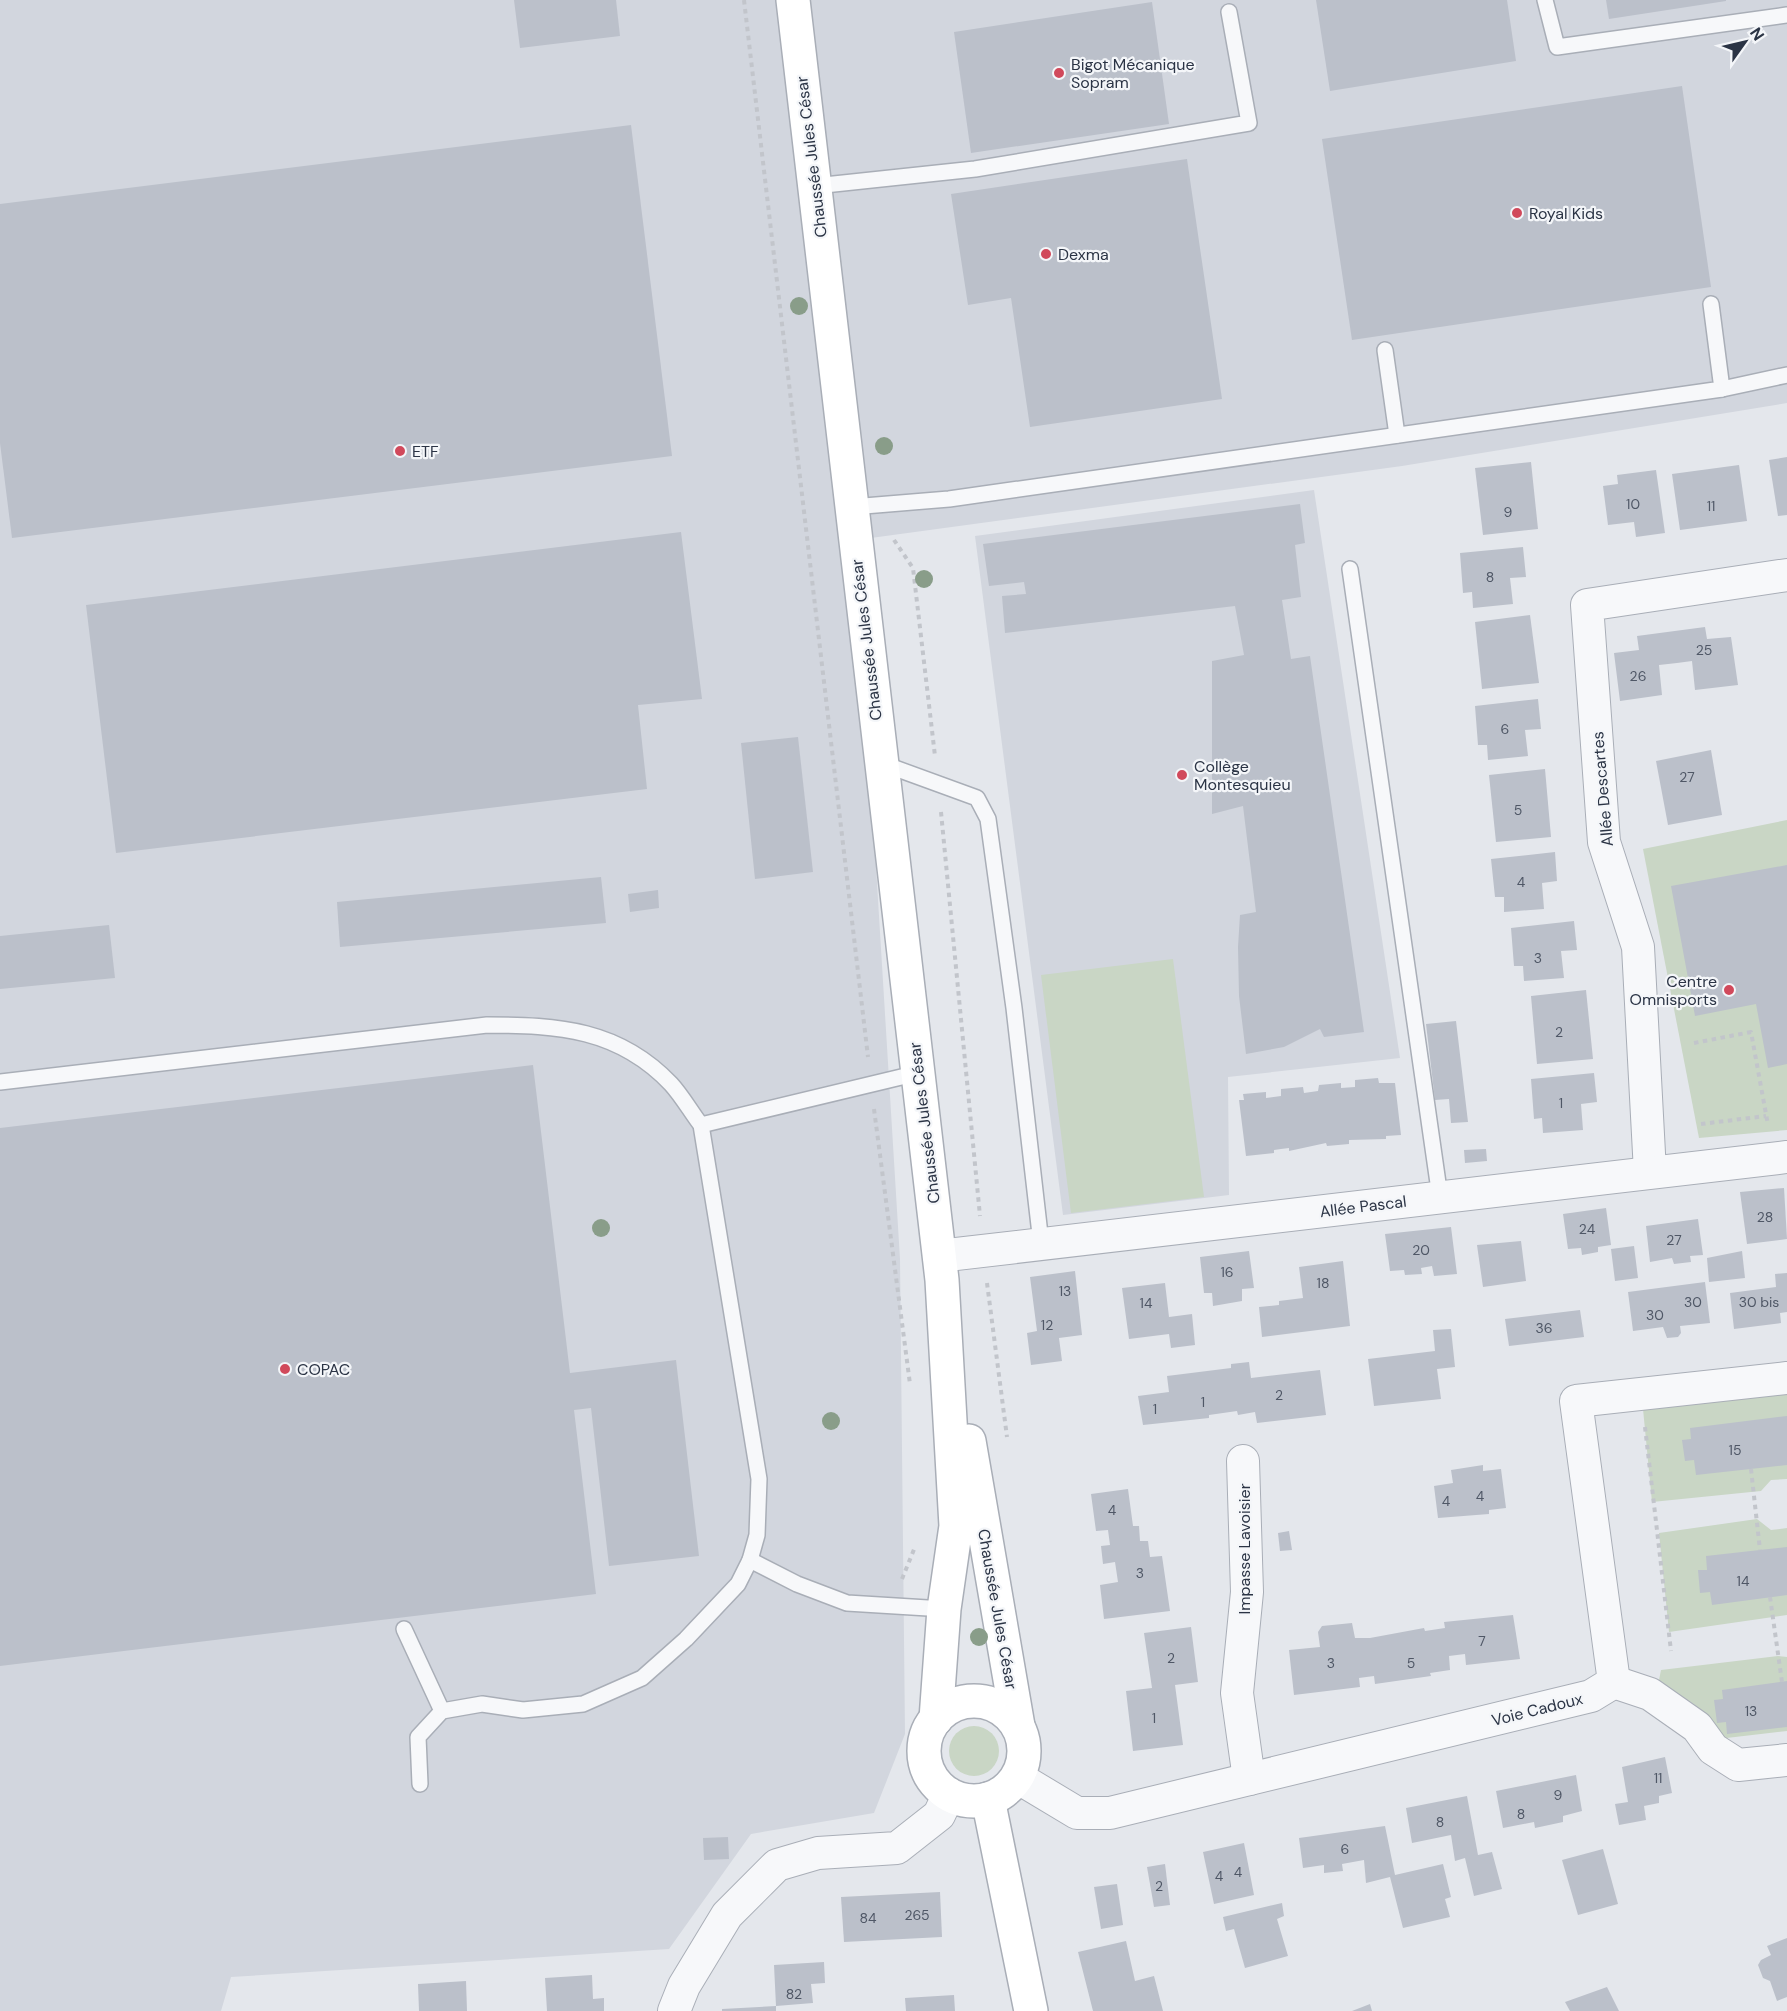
<svg xmlns="http://www.w3.org/2000/svg" width="1787" height="2011" font-family="'DM Sans',sans-serif">
<style>
.built{fill:#d2d6de}
.green{fill:#c9d6c5}
.building{fill:#bbc0ca}
.lines{fill:none;stroke-linecap:round;stroke-linejoin:round}
.lane-casing{stroke:#a9aeb7;stroke-width:18}
.street-casing{stroke:#a9aeb7;stroke-width:34}
.secondary-casing{stroke:#a9aeb7;stroke-width:36}
.path{stroke:#c2c5cb;stroke-width:4;stroke-dasharray:4.5 4.5;stroke-linecap:butt}
.lane{stroke:#f7f8fa;stroke-width:15}
.street{stroke:#f7f8fa;stroke-width:32}
.secondary{stroke:#fff;stroke-width:33}
.tree{fill:#899d89}
.poi-dot{fill:#d1495b;stroke:#f4f6f9;stroke-width:2}
.labels{text-anchor:middle;stroke-width:4.5;stroke-linejoin:round;paint-order:stroke}
.number-label{font-size:14px;fill:#4f5766}
.poi-label{font-size:16px;fill:#2b3445;stroke:#f4f6f9;text-anchor:start}
.street-label{font-size:16px;fill:#2b3445;stroke:#f4f6f9}
</style>
<rect width="100%" height="100%" fill="#e4e7ec"/>
<!-- built -->
<g class="built">
<polygon points="0,0 1787,0 1787,403 1402,466 856,540 900,1259 905,1734 874,1813 751,1834 669,1949 231,1977 221,2011 0,2011"/>
<polygon points="1314,490 1400,1058 1228,1077 1229,1195 1063,1215 975,536"/>
</g>
<!-- green -->
<g class="green">
<polygon points="1787,820 1787,1130 1699,1138 1643,849"/>
<polygon points="1173,959 1204,1197 1071,1213 1041,975"/>
<polygon points="1787,1393 1787,1479 1771,1480 1761,1491 1652,1502 1643,1409"/>
<polygon points="1757,1519 1771,1530 1787,1528 1787,1615 1669,1632 1659,1533"/>
<path d="M1778,1656L1787,1657V1731L1718,1739C1711,1725 1703,1709 1689,1701C1674,1692 1671,1696 1659,1680L1661,1670Z"/>
<circle cx="974" cy="1751" r="25"/>
</g>
<!-- building -->
<g class="building">
<polygon points="514,0 616,0 620,36 520,48"/>
<polygon points="1316,0 1507,0 1516,61 1330,91"/>
<polygon points="1606,0 1726,0 1726,1 1609,19"/>
<polygon points="1152,2 1169,124 971,153 954,32"/>
<polygon points="1682,86 1711,287 1352,340 1322,139"/>
<polygon points="631,125 672,456 12,538 0,443 0,204"/>
<polygon points="1187,159 1222,399 1030,427 1011,298 968,305 951,194"/>
<polygon points="1787,457 1787,515 1778,516 1769,460"/>
<polygon points="1531,462 1538,529 1483,535 1475,468"/>
<polygon points="1739,465 1747,521 1680,530 1672,474"/>
<polygon points="1656,470 1665,533 1636,537 1634,522 1608,525 1603,486 1618,484 1617,475"/>
<polygon points="1300,504 1305,543 1295,545 1301,597 1282,600 1291,659 1310,656 1364,1032 1324,1037 1320,1029 1284,1047 1246,1054 1239,996 1238,947 1240,915 1256,912 1243,806 1212,814 1212,661 1244,655 1235,606 1005,633 1002,596 1026,594 1024,582 989,586 983,544"/>
<polygon points="681,532 702,699 638,705 647,789 116,853 86,605"/>
<polygon points="1523,547 1526,577 1510,578 1513,604 1473,608 1472,592 1463,593 1460,553"/>
<polygon points="1530,615 1539,683 1482,689 1475,622"/>
<polygon points="1705,627 1707,639 1731,637 1738,685 1695,690 1692,661 1677,663 1659,665 1662,695 1620,701 1614,653 1639,650 1637,636"/>
<polygon points="1538,699 1541,729 1525,730 1528,756 1488,760 1487,745 1478,745 1475,706"/>
<polygon points="798,737 813,872 755,879 741,743"/>
<polygon points="1711,750 1722,815 1668,825 1656,761"/>
<polygon points="1545,769 1551,837 1496,842 1489,775"/>
<polygon points="1555,852 1557,881 1542,883 1544,909 1504,912 1504,897 1495,897 1491,859"/>
<polygon points="1787,865 1787,1064 1768,1068 1756,1004 1695,1016 1671,886"/>
<polygon points="601,877 606,923 340,947 337,902"/>
<polygon points="658,890 659,908 630,912 628,894"/>
<polygon points="1574,921 1577,950 1561,951 1564,978 1524,981 1523,966 1514,966 1511,928"/>
<polygon points="109,925 115,978 0,989 0,936"/>
<polygon points="1586,990 1593,1059 1537,1064 1531,996"/>
<polygon points="1456,1021 1468,1122 1451,1123 1449,1099 1435,1100 1426,1024"/>
<polygon points="533,1065 570,1373 676,1360 699,1556 609,1566 591,1408 574,1410 596,1594 0,1666 0,1128"/>
<polygon points="1594,1073 1597,1102 1581,1104 1583,1130 1543,1133 1542,1118 1534,1119 1531,1079"/>
<polygon points="1378,1078 1379,1083 1395,1083 1401,1135 1386,1136 1386,1139 1349,1140 1349,1144 1327,1146 1326,1143 1289,1151 1289,1148 1281,1149 1274,1150 1274,1153 1246,1156 1239,1100 1244,1100 1243,1094 1266,1092 1266,1098 1281,1096 1281,1089 1303,1087 1304,1093 1318,1091 1319,1085 1341,1083 1341,1088 1355,1087 1355,1080"/>
<polygon points="1486,1149 1487,1161 1465,1163 1464,1150"/>
<polygon points="1784,1188 1787,1239 1747,1244 1740,1192"/>
<polygon points="1606,1208 1611,1245 1598,1247 1598,1252 1582,1255 1581,1248 1568,1249 1563,1214"/>
<polygon points="1698,1219 1703,1255 1690,1256 1691,1262 1674,1264 1672,1258 1650,1262 1646,1226"/>
<polygon points="1451,1227 1457,1274 1434,1276 1432,1266 1421,1268 1422,1274 1405,1275 1404,1270 1390,1271 1385,1234"/>
<polygon points="1521,1241 1526,1281 1483,1287 1477,1245"/>
<polygon points="1634,1246 1638,1278 1615,1281 1611,1249"/>
<polygon points="1249,1251 1254,1288 1242,1289 1242,1301 1213,1306 1212,1293 1204,1293 1200,1257"/>
<polygon points="1742,1251 1745,1278 1709,1282 1707,1258"/>
<polygon points="1343,1261 1350,1326 1262,1337 1259,1307 1279,1305 1279,1301 1303,1298 1299,1267"/>
<polygon points="1075,1271 1082,1335 1059,1338 1062,1361 1031,1365 1027,1333 1037,1331 1030,1277"/>
<polygon points="1787,1273 1787,1312 1780,1313 1781,1323 1734,1329 1730,1293 1776,1287 1775,1274"/>
<polygon points="1705,1282 1710,1323 1680,1326 1681,1333 1678,1337 1667,1338 1663,1327 1633,1331 1628,1292"/>
<polygon points="1165,1283 1169,1317 1192,1314 1195,1345 1171,1348 1169,1334 1129,1339 1122,1288"/>
<polygon points="1580,1310 1584,1337 1509,1346 1505,1319"/>
<polygon points="1451,1329 1455,1367 1437,1369 1441,1399 1374,1406 1368,1359 1435,1351 1433,1330"/>
<polygon points="1249,1362 1251,1378 1320,1370 1326,1415 1257,1423 1255,1412 1238,1415 1237,1411 1209,1415 1209,1418 1143,1425 1138,1396 1169,1392 1167,1376 1231,1368 1231,1364"/>
<polygon points="1787,1416 1787,1465 1696,1475 1694,1460 1685,1461 1682,1440 1691,1439 1690,1428"/>
<polygon points="1483,1465 1483,1471 1501,1469 1506,1508 1489,1510 1489,1514 1438,1518 1434,1486 1453,1483 1451,1470"/>
<polygon points="1128,1489 1133,1526 1139,1526 1140,1541 1148,1541 1150,1557 1162,1556 1170,1611 1104,1619 1100,1585 1118,1582 1115,1562 1103,1564 1101,1546 1110,1545 1108,1530 1096,1531 1091,1494"/>
<polygon points="1289,1531 1292,1550 1280,1551 1278,1533"/>
<polygon points="1787,1547 1787,1595 1712,1605 1710,1592 1700,1593 1698,1570 1707,1570 1706,1556"/>
<polygon points="1513,1615 1520,1659 1466,1665 1465,1654 1449,1656 1450,1670 1430,1673 1431,1676 1375,1684 1374,1676 1359,1678 1360,1687 1294,1695 1289,1650 1320,1647 1318,1632 1322,1626 1352,1623 1355,1638 1370,1638 1424,1628 1425,1631 1445,1628 1444,1622"/>
<polygon points="1191,1627 1198,1682 1175,1685 1183,1745 1133,1751 1126,1691 1152,1688 1144,1633"/>
<polygon points="1787,1681 1787,1727 1727,1734 1726,1722 1717,1723 1714,1700 1723,1699 1722,1690"/>
<polygon points="1665,1757 1672,1793 1659,1796 1659,1803 1644,1806 1646,1820 1619,1825 1615,1804 1628,1802 1622,1767"/>
<polygon points="1576,1775 1582,1811 1563,1816 1563,1822 1535,1828 1534,1822 1503,1828 1496,1791"/>
<polygon points="1467,1796 1478,1855 1492,1852 1502,1889 1474,1896 1465,1858 1455,1861 1451,1835 1412,1843 1406,1808"/>
<polygon points="1385,1826 1395,1875 1443,1864 1451,1897 1445,1899 1450,1917 1403,1928 1390,1877 1366,1883 1364,1860 1342,1864 1343,1871 1324,1873 1324,1865 1303,1868 1299,1838"/>
<polygon points="728,1837 729,1859 704,1860 703,1838"/>
<polygon points="1244,1843 1254,1895 1214,1904 1203,1852"/>
<polygon points="1603,1849 1618,1904 1578,1915 1562,1860"/>
<polygon points="1165,1864 1170,1905 1154,1907 1147,1867"/>
<polygon points="1117,1884 1123,1925 1101,1929 1094,1887"/>
<polygon points="940,1892 942,1937 844,1942 841,1897"/>
<polygon points="1282,1903 1284,1916 1277,1919 1288,1956 1245,1968 1234,1929 1226,1931 1223,1917"/>
<polygon points="1787,1938 1787,1997 1777,2001 1770,1981 1763,1978 1758,1965 1761,1960 1771,1955 1767,1946"/>
<polygon points="1126,1941 1135,1981 1154,1976 1163,2011 1093,2011 1078,1952"/>
<polygon points="824,1962 825,1983 811,1984 813,2003 776,2006 774,1965"/>
<polygon points="592,1975 593,1999 604,1998 604,2011 547,2011 545,1978"/>
<polygon points="466,1981 467,2011 419,2011 418,1984"/>
<polygon points="1607,1987 1619,2011 1570,2011 1565,2002"/>
<polygon points="954,1995 955,2011 906,2011 905,1998"/>
<polygon points="1370,2004 1372,2011 1352,2011"/>
<polygon points="776,2006 776,2011 722,2011 722,2009"/>
</g>
<g class="lines">
<defs>
<g id="lane">
<polyline points="1545,0 1557,47 1787,15"/>
<polyline points="815,186 975,169 1249,123 1229,12"/>
<polyline points="1385,350 1397,435"/>
<polyline points="1722,389 1787,375"/>
<polyline points="852,507 949,499 1722,389 1711,304"/>
<polyline points="1350,569 1440,1197"/>
<polyline points="881,763 977,798 988,819 1014,1008 1041,1243"/>
<path d="M0,1082L487,1025C558,1025 619,1029 671,1084C682,1096 691,1112 701,1125L759,1479L757,1535L750,1560L738,1584L686,1639L642,1678L583,1704L523,1710L482,1704L442,1711L418,1737L420,1784"/>
<polyline points="701,1125 918,1073"/>
<polyline points="750,1560 797,1584 847,1603 944,1609"/>
<polyline points="404,1629 442,1711"/>
</g>
<g id="street">
<polyline points="1650,1172 1638,947 1604,842 1587,605 1787,575"/>
<polyline points="939,1256 1787,1157"/>
<polyline points="1243,1461 1247,1592 1237,1693 1249,1779"/>
<polyline points="1614,1682 1650,1694 1697,1727 1713,1749 1738,1765 1787,1760"/>
<polyline points="1017,1777 1077,1813 1110,1813 1591,1696 1614,1682 1576,1401 1787,1378"/>
<polyline points="674,2011 684,1986 727,1915 777,1865 818,1853 897,1848 939,1815 949,1794"/>
</g>
<g id="secondary">
<polyline points="793,0 942,1280 956,1526 944,1609 936,1719"/>
<polyline points="969,1441 1018,1726"/>
<circle cx="974" cy="1751" r="50"/>
<polyline points="988,1799 1031,2011"/>
</g>
</defs>
<!-- lane casing -->
<use href="#lane" class="lane-casing"/>
<!-- street casing -->
<use href="#street" class="street-casing"/>
<!-- secondary casing -->
<use href="#secondary" class="secondary-casing"/>
<!-- path -->
<g class="path">
<polyline points="744,0 868,1057"/>
<polyline points="894,540 913,568 935,756"/>
<polyline points="941,812 980,1216"/>
<polyline points="1694,1043 1751,1032 1768,1125"/>
<polyline points="874,1109 910,1384"/>
<polyline points="1701,1124 1766,1116"/>
<polyline points="987,1283 1007,1437"/>
<polyline points="1645,1427 1671,1651"/>
<polyline points="1751,1469 1760,1550"/>
<polyline points="902,1579 915,1547"/>
<polyline points="1770,1597 1782,1682"/>
</g>
<!-- lane -->
<use href="#lane" class="lane"/>
<!-- street -->
<use href="#street" class="street"/>
<!-- secondary -->
<use href="#secondary" class="secondary"/>
</g>
<!-- trees -->
<g class="tree">
<circle cx="799" cy="306" r="9"/>
<circle cx="884" cy="446" r="9"/>
<circle cx="924" cy="579" r="9"/>
<circle cx="601" cy="1228" r="9"/>
<circle cx="831" cy="1421" r="9"/>
<circle cx="979" cy="1637" r="9"/>
</g>
<!-- markers -->
<g class="poi-dot">
<circle cx="1059" cy="73" r="6"/>
<circle cx="1517" cy="213" r="6"/>
<circle cx="1046" cy="254" r="6"/>
<circle cx="400" cy="451" r="6"/>
<circle cx="1182" cy="775" r="6"/>
<circle cx="1729" cy="990" r="6"/>
<circle cx="285" cy="1369" r="6"/>
</g>
<g class="labels">
<!-- number labels -->
<g class="number-label">
<text x="1633" y="509">10</text>
<text x="1711" y="511">11</text>
<text x="1508" y="517">9</text>
<text x="1490" y="582">8</text>
<text x="1704" y="655">25</text>
<text x="1638" y="681">26</text>
<text x="1505" y="734">6</text>
<text x="1687" y="782">27</text>
<text x="1518" y="815">5</text>
<text x="1521" y="887">4</text>
<text x="1538" y="963">3</text>
<text x="1559" y="1037">2</text>
<text x="1561" y="1108">1</text>
<text x="1765" y="1222">28</text>
<text x="1587" y="1234">24</text>
<text x="1674" y="1245">27</text>
<text x="1421" y="1255">20</text>
<text x="1227" y="1277">16</text>
<text x="1323" y="1288">18</text>
<text x="1065" y="1296">13</text>
<text x="1693" y="1307">30</text>
<text x="1759" y="1307">30 bis</text>
<text x="1146" y="1308">14</text>
<text x="1655" y="1320">30</text>
<text x="1047" y="1330">12</text>
<text x="1544" y="1333">36</text>
<text x="1279" y="1400">2</text>
<text x="1203" y="1407">1</text>
<text x="1155" y="1414">1</text>
<text x="1735" y="1455">15</text>
<text x="1480" y="1501">4</text>
<text x="1446" y="1506">4</text>
<text x="1112" y="1515">4</text>
<text x="1140" y="1578">3</text>
<text x="1743" y="1586">14</text>
<text x="1482" y="1646">7</text>
<text x="1171" y="1663">2</text>
<text x="1331" y="1668">3</text>
<text x="1411" y="1668">5</text>
<text x="1751" y="1716">13</text>
<text x="1154" y="1723">1</text>
<text x="1658" y="1783">11</text>
<text x="1558" y="1800">9</text>
<text x="1521" y="1819">8</text>
<text x="1440" y="1827">8</text>
<text x="1345" y="1854">6</text>
<text x="1238" y="1877">4</text>
<text x="1219" y="1881">4</text>
<text x="1159" y="1891">2</text>
<text x="917" y="1920">265</text>
<text x="868" y="1923">84</text>
<text x="794" y="1999">82</text>
</g>
<!-- poi labels -->
<g class="poi-label">
<text x="1071" y="70">Bigot Mécanique<tspan x="1071" dy="18">Sopram</tspan></text>
<text x="1529" y="219">Royal Kids</text>
<text x="1058" y="260">Dexma</text>
<text x="412" y="457">ETF</text>
<text x="1194" y="772">Collège<tspan x="1194" dy="18">Montesquieu</tspan></text>
<text x="1717" y="987" text-anchor="end">Centre<tspan x="1717" dy="18">Omnisports</tspan></text>
<text x="297" y="1375">COPAC</text>
</g>
<!-- street labels -->
<g class="street-label">
<text transform="translate(811 157) rotate(-97)" y="6">Chaussée Jules César</text>
<text transform="translate(866 640) rotate(-97)" y="6">Chaussée Jules César</text>
<text transform="translate(1602 789) rotate(-95)" y="6">Allée Descartes</text>
<text transform="translate(924 1123) rotate(-97)" y="6">Chaussée Jules César</text>
<text transform="translate(1363 1206) rotate(-7)" y="6">Allée Pascal</text>
<text transform="translate(1244 1549) rotate(-90)" y="6">Impasse Lavoisier</text>
<text transform="translate(998 1609) rotate(80)" y="6">Chaussée Jules César</text>
<text transform="translate(1537 1709) rotate(-14)" y="6">Voie Cadoux</text>
</g>
</g>
<!-- north arrow -->
<g transform="translate(1745 42) rotate(56)" stroke="#f4f6f9" stroke-width="4.5" paint-order="stroke">
<path d="M0-4.5L10 22L0 15L-10 22Z" fill="#2b3445"/>
<text y="-9" font-size="16" font-weight="bold" text-anchor="middle" fill="#2b3445">N</text>
</g>
</svg>
